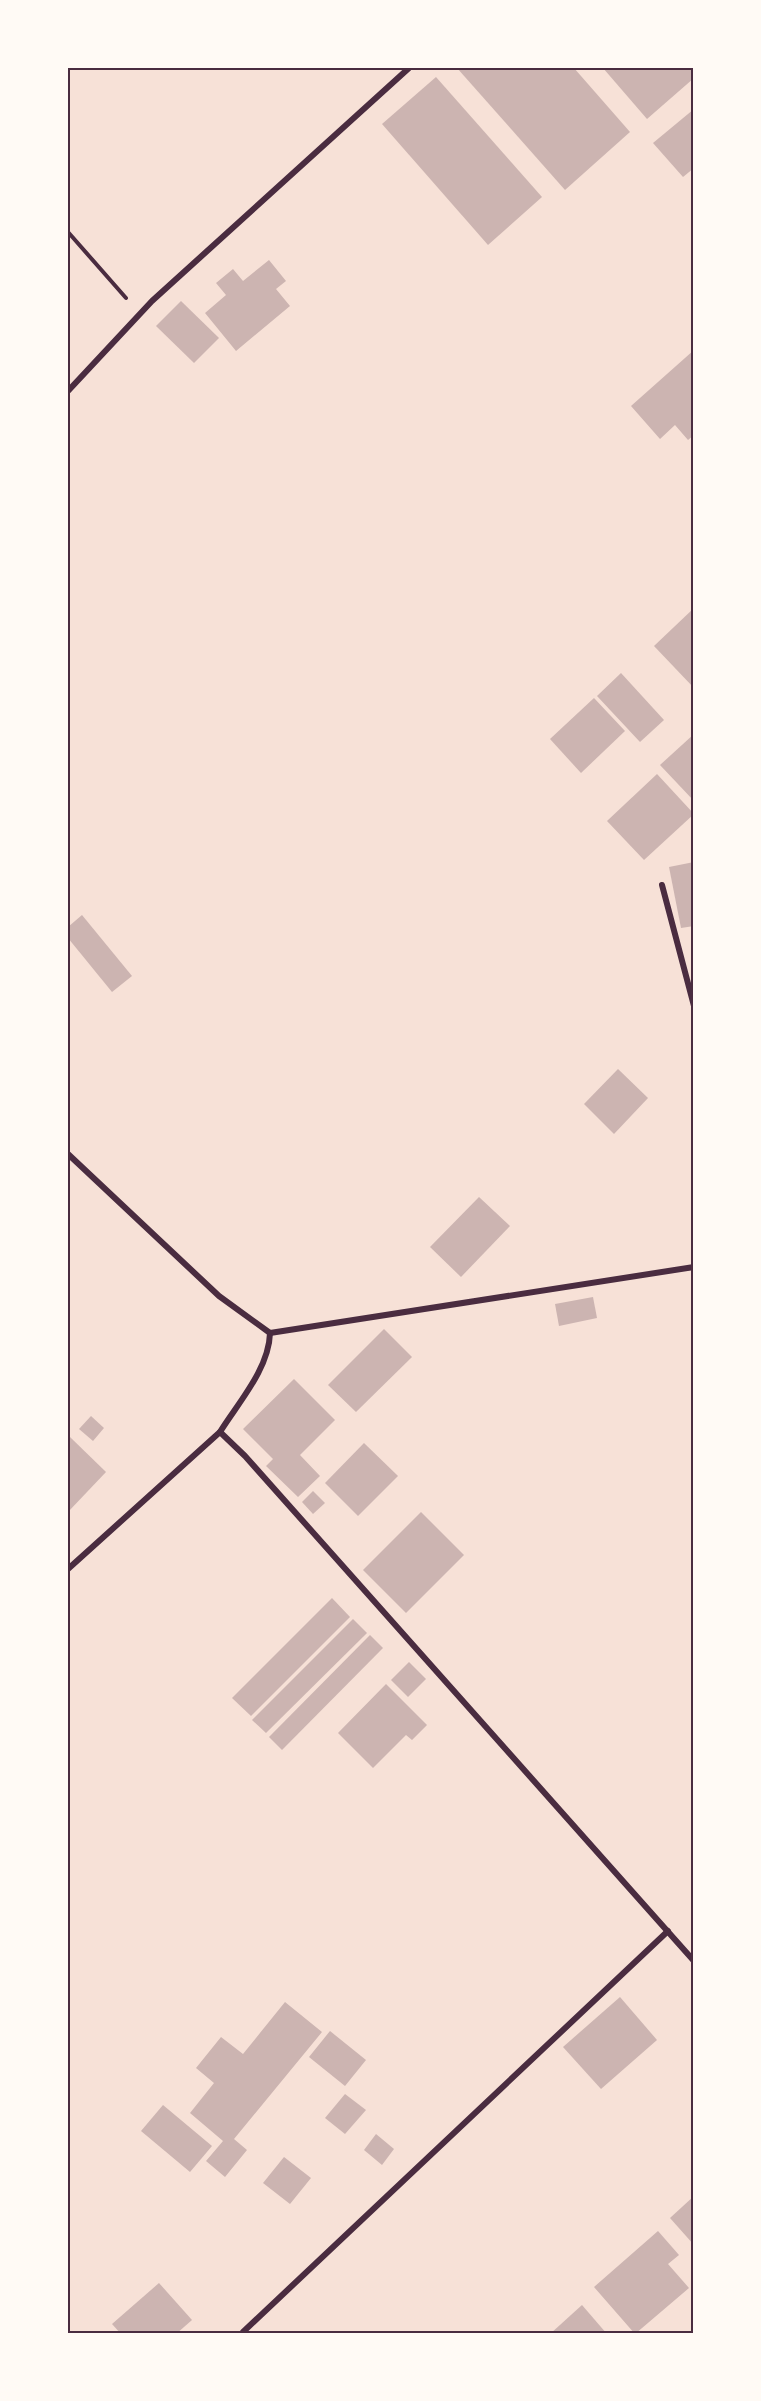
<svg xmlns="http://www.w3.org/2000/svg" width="761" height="2401" font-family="'Fira Sans Condensed',sans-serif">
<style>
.building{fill:#ccb4b1}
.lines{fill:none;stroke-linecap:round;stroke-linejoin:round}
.path{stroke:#4a2c40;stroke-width:4}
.minor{stroke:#4a2c40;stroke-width:6}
.neatline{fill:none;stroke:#4a2c40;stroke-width:2}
</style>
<rect width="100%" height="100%" fill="#f7e1d7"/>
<!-- building -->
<g class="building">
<polygon points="457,68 574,68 630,132 565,190"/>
<polygon points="603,68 694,68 694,78 647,119"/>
<polygon points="436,77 542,197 488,245 382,124"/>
<polygon points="694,109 694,168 683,177 653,143"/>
<polygon points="269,260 286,281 276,289 290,306 236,351 205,313 226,295 216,283 233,269 243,281"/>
<polygon points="181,301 219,338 194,363 156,326"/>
<polygon points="694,350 694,435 688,440 675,425 660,439 631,406"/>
<polygon points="694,608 694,688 654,646"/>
<polygon points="621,673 664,720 640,742 597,696"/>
<polygon points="594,698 625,731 581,773 550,739"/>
<polygon points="694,734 694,801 660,765"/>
<polygon points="657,774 694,814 644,860 607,821"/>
<polygon points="694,862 694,926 681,928 669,867"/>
<polygon points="82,915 132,976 112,992 68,938 68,927"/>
<polygon points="618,1069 648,1098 614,1134 584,1104"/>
<polygon points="479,1197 510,1226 461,1277 430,1247"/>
<polygon points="593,1297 597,1318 559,1326 555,1304"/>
<polygon points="384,1329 412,1357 356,1412 328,1385"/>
<polygon points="294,1379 335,1420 300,1455 320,1476 298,1497 266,1466 273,1459 243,1429"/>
<polygon points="91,1416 104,1428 93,1441 79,1429"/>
<polygon points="70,1437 106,1472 68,1512 68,1440"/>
<polygon points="364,1443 398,1476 358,1516 325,1483"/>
<polygon points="313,1491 325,1503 313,1514 302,1502"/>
<polygon points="421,1512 464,1555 406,1613 363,1570"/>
<polygon points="332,1598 350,1617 251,1716 232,1698"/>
<polygon points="353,1619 367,1633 266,1733 252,1720"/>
<polygon points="370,1635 383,1648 282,1750 269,1737"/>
<polygon points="409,1662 426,1679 408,1697 391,1680"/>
<polygon points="386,1684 427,1725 412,1740 406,1735 373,1768 338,1733"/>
<polygon points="620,1997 657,2040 601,2089 563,2047"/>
<polygon points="285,2002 322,2032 234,2139 247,2150 225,2177 206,2161 223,2141 190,2113 214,2083 196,2068 221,2037 243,2054"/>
<polygon points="330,2031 366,2060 345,2086 309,2057"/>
<polygon points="345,2094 366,2110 345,2134 325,2118"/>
<polygon points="163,2105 212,2146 190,2172 141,2131"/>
<polygon points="376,2134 394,2149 382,2165 364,2150"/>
<polygon points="284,2157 311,2178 290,2204 263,2183"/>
<polygon points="694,2196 694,2245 670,2218"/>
<polygon points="658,2231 679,2255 668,2264 689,2288 635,2334 594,2287"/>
<polygon points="159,2283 192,2320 176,2334 121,2334 112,2324"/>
<polygon points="582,2305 607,2334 550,2334"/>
</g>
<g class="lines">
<!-- path -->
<polyline class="path" points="68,232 126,298"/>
<!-- minor -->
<g class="minor">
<polyline points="68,391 152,301 409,68"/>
<polyline points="662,885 694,1006"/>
<path d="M68,1154L219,1296L270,1333C269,1369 238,1403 220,1432L245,1456L694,1961"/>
<polyline points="270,1333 694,1267"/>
<polyline points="68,1569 220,1432"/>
<polyline points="244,2334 243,2332 668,1931"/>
</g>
</g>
<!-- border -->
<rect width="761" height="2401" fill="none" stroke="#fffaf5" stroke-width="138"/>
<rect x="69" y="69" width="623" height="2263" class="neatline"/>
</svg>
